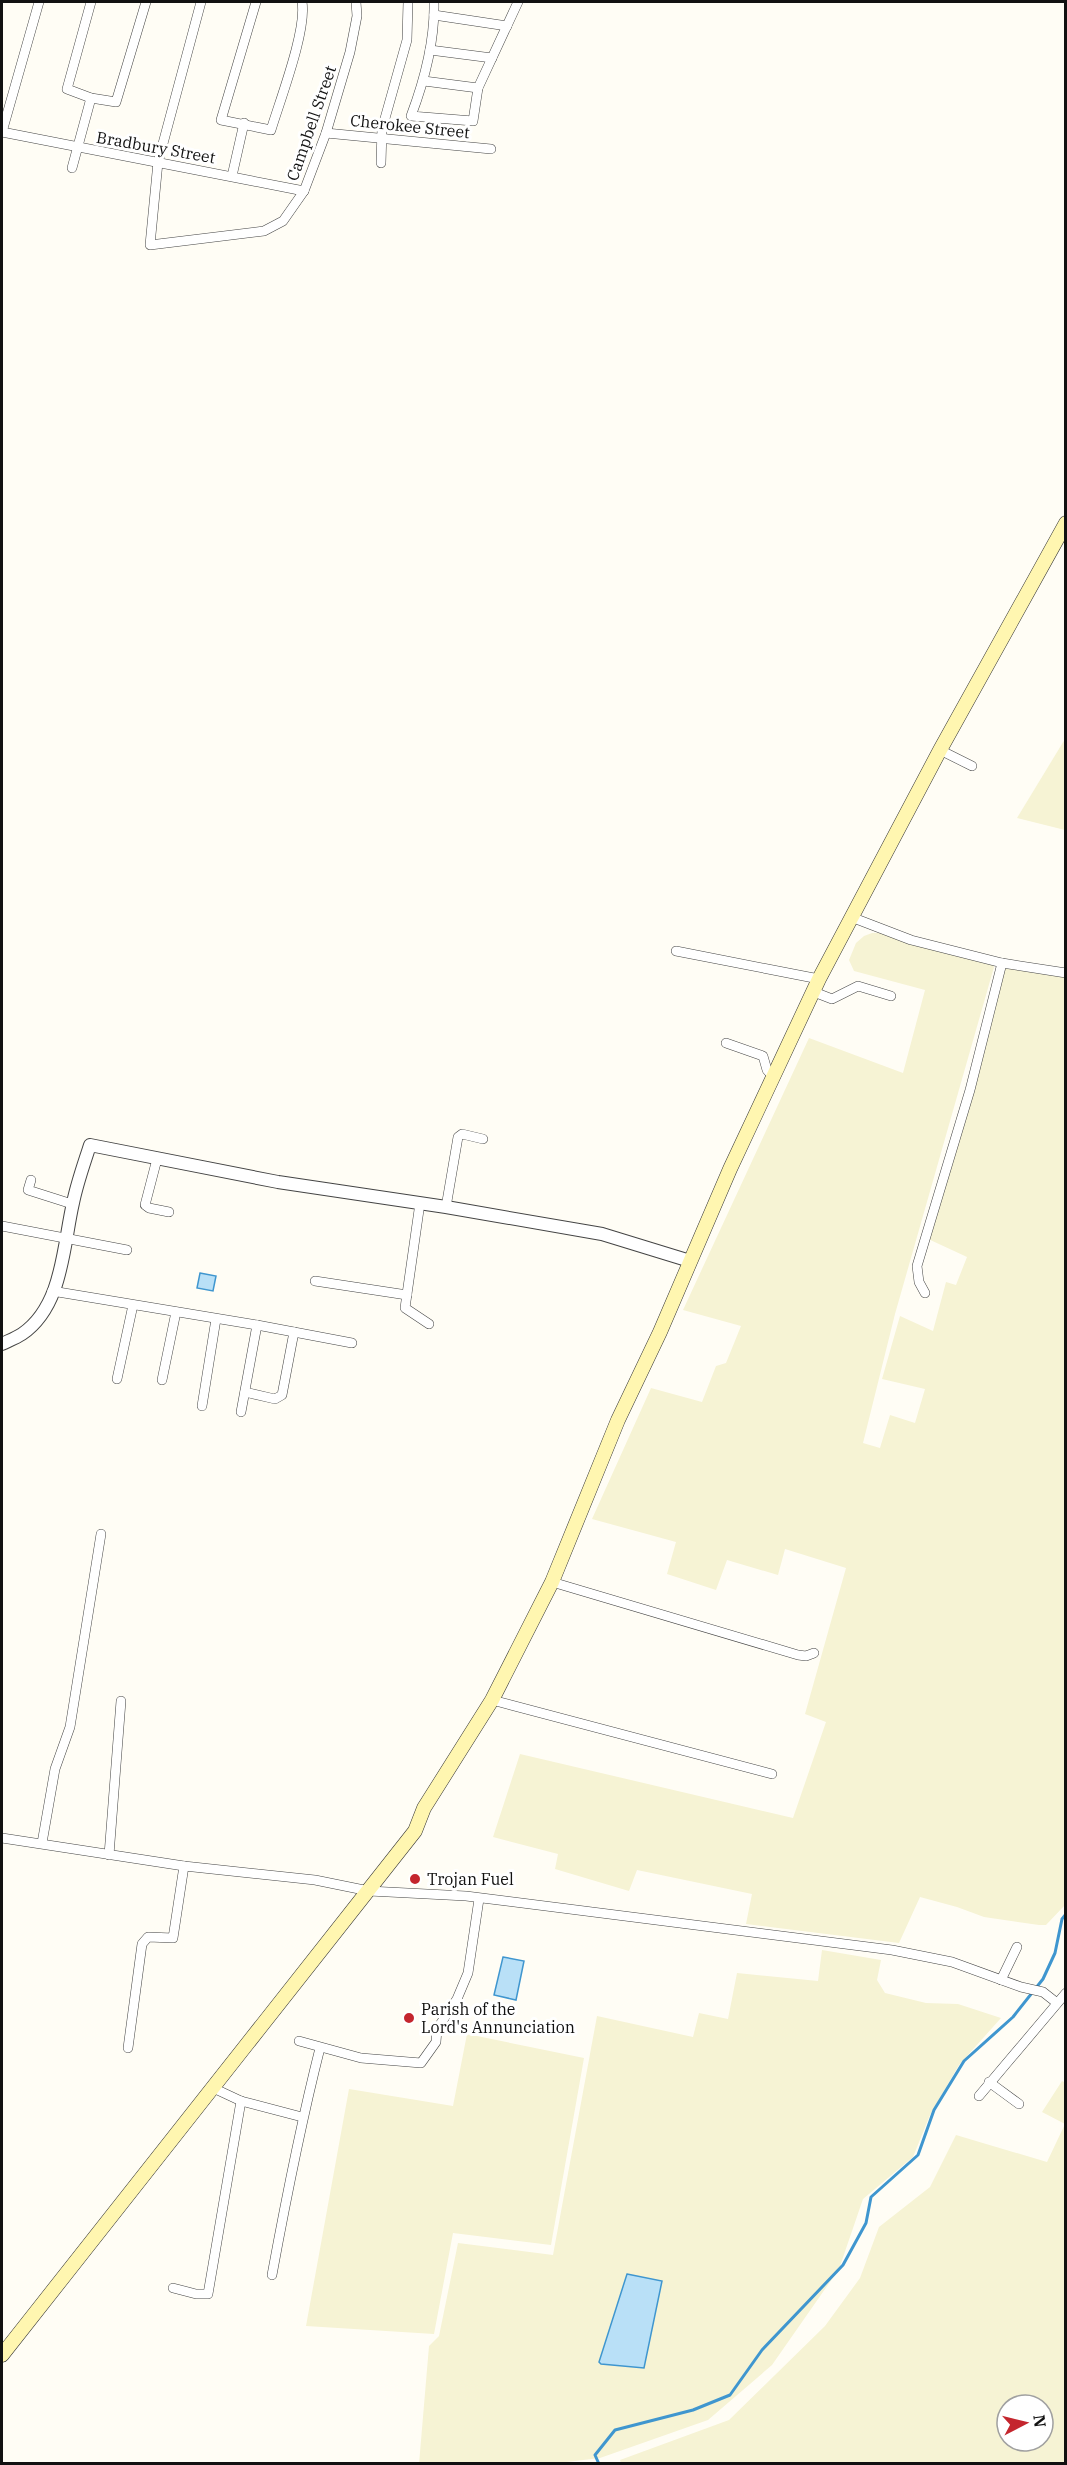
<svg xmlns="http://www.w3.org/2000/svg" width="1067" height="2465" font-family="'IBM Plex Serif',serif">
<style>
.farmland{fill:#f6f3d4;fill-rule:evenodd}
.water{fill:#b9e0f7;stroke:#3f96cf;stroke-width:1.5}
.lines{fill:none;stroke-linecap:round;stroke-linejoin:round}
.stream{stroke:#3f96cf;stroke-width:3}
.minor-casing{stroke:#444;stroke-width:10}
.tertiary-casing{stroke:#444;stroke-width:14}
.secondary-casing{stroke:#333;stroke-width:15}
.minor{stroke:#fff;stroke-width:9}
.tertiary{stroke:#fff;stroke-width:12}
.secondary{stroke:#fff6b0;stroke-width:14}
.poi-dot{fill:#c4262e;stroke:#fff;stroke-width:2}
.labels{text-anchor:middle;stroke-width:6;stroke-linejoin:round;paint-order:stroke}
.street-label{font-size:16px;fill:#111;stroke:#fff}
.poi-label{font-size:16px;fill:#111;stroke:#fff;text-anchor:start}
</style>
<rect width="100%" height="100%" fill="#fffdf5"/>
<!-- farmland -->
<g class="farmland">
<polygon points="1065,739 1065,830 1017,818"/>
<polygon points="872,933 883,933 993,963 994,967 895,1314 863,1443 880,1448 890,1415 915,1423 925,1389 882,1379 900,1316 933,1331 946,1282 956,1285 967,1257 926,1238 1003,963 1065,971 1065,1905 1046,1925 1039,1925 984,1917 957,1907 920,1897 899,1943 746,1924 752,1894 637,1870 629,1891 555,1869 558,1854 493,1837 520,1754 793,1818 826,1722 805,1714 846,1568 785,1549 778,1575 727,1560 716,1590 667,1574 676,1542 592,1519 651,1388 702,1402 716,1366 726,1363 741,1326 683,1310 809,1038 903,1073 925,990 854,971 849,960 856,943 864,936"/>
<polygon points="822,1950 881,1960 877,1980 885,1993 926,2003 958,2004 1001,2018 959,2065 930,2115 913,2157 863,2199 839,2269 772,2365 708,2420 600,2458 550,2464 419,2464 429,2346 439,2336 458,2243 553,2255 597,2016 693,2037 699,2013 728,2019 737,1973 818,1981"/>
<polygon points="467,2034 584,2058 551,2245 453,2233 434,2334 306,2326 349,2089 453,2106"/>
<path d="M1062,2081L1066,2083L1065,2463H621L620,2460L729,2420L825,2326L860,2278L879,2227L930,2187L956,2135L1047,2162L1065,2124L1042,2112ZM1007,2405H1043V2441H1007Z"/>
</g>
<!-- water -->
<g class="water">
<polygon points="200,1273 216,1276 213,1291 197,1288"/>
<polygon points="503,1957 524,1961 516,2000 494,1995"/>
<polygon points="627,2274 662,2281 644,2368 601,2364 599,2362"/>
</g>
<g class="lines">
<!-- stream -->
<polyline class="stream" points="599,2464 595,2455 615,2430 693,2410 730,2395 762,2350 843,2265 866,2223 871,2197 918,2155 934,2110 964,2061 1013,2017 1043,1979 1055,1953 1062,1919 1066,1914"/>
<defs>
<g id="minor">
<polyline points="91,2 67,89 91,98 116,102 146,2"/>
<polyline points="201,2 158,162 150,245 264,231 283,221 304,191 326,133 350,52 357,16 356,2"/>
<path d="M256,2L221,120L271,130C280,100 307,30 302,2"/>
<path d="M434,2C435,41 425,79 411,116L473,121L478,88L518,2"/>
<polyline points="434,15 507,26"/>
<polyline points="430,50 492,58"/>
<polyline points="424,81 478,88"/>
<polyline points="2,132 304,191"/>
<polyline points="2,132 39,2"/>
<polyline points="326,133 491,149"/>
<polyline points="381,163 382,129 407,40 408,2"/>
<polyline points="72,168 91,98"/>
<polyline points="232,176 244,123"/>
<polyline points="940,750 972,766"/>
<polyline points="851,917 911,940 1002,963 1066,973"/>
<polyline points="676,951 819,979"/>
<polyline points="814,992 832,999 858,986 891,996"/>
<polyline points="726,1043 763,1056 767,1070 774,1078"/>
<polyline points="157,1159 145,1205 149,1208 169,1212"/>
<polyline points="31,1180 28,1190 72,1204"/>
<polyline points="420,1203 405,1308 429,1324"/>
<polyline points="446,1207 458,1137 462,1134 483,1139"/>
<polyline points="2,1226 127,1250"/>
<polyline points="315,1281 407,1295"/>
<polyline points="52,1291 257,1325 352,1343"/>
<polyline points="925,1293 919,1282 917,1266 970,1090 1002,963"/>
<polyline points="117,1379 133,1305"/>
<polyline points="162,1380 176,1312"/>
<polyline points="245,1392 275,1399 282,1395 294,1332"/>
<polyline points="202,1406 216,1319"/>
<polyline points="241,1412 257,1325"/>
<polyline points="552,1582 798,1655 806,1656 814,1653"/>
<polyline points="492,1700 772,1774"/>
<polyline points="2,1838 184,1866 315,1880 369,1891 466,1896 892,1950 952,1962 1021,1987 1043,1992 1057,2003"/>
<polyline points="42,1843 55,1769 70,1727 101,1534"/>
<polyline points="109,1855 121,1701"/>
<polyline points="1001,1980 1017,1947"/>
<polyline points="299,2041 361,2058 421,2063 436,2042 437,2029 457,1999 468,1973 479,1899"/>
<polyline points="128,2048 142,1944 148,1937 173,1938 184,1866"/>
<polyline points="989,2082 1019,2104"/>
<polyline points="211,2087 241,2101 302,2117"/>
<polyline points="979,2096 1066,1993"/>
<path d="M272,2275C286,2199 301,2123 320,2048"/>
<polyline points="173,2288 196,2294 208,2294 241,2101"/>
</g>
<path id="tertiary" d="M2,1344C8,1341 16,1338 22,1334C63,1306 63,1246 73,1203C77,1183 84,1164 90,1145L278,1182L446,1207L602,1234L690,1261"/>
<polyline id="secondary" points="2,2355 415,1831 424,1808 492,1700 552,1582 618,1420 660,1332 730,1169 819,979 940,750 1066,523"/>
</defs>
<!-- minor casing -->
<use href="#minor" class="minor-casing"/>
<!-- tertiary casing -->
<use href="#tertiary" class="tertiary-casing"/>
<!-- secondary casing -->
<use href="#secondary" class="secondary-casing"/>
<!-- minor -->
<use href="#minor" class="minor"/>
<!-- tertiary -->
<use href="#tertiary" class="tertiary"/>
<!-- secondary -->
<use href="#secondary" class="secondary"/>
</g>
<!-- markers -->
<g class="poi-dot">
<circle cx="415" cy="1879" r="6"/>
<circle cx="409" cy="2018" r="6"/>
</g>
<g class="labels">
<!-- street labels -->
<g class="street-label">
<text transform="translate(311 123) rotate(-71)" y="6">Campbell Street</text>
<text transform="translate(410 126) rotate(6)" y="6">Cherokee Street</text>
<text transform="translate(156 147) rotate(10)" y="6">Bradbury Street</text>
</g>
<!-- poi labels -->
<g class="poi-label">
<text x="427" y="1885">Trojan Fuel</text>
<text x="421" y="2015">Parish of the<tspan x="421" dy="18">Lord's Annunciation</tspan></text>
</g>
</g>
<!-- border -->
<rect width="1067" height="2465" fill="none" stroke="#111111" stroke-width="6"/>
<!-- north arrow -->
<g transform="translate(1025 2423) rotate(83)"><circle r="28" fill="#ffffff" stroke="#a0a0a0" stroke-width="1.5"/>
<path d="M0-4.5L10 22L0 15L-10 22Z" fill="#c4262e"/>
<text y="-9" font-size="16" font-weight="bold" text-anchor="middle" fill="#111111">N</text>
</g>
</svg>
